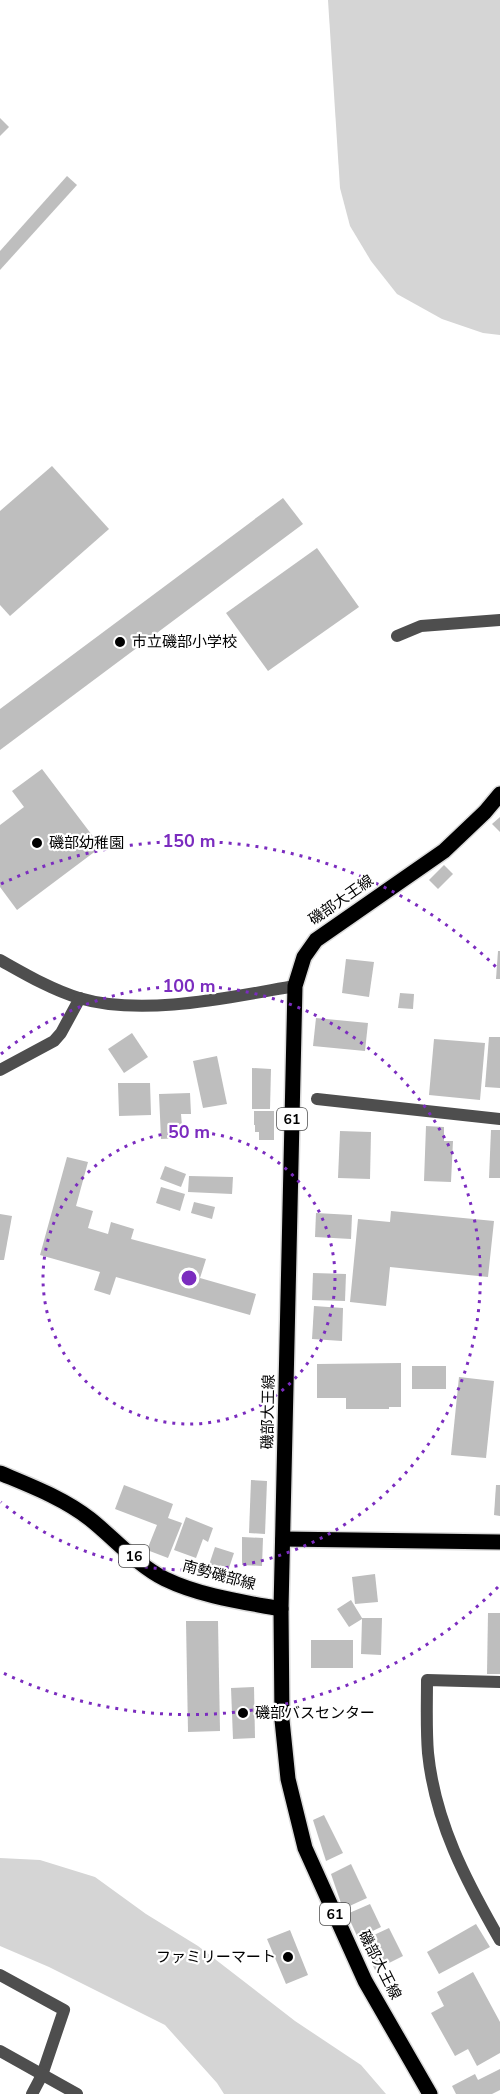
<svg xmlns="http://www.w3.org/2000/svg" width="500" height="2094" font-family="'Nunito Sans','Noto Sans JP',sans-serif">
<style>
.green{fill:#d5d5d5}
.building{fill:#bebebe}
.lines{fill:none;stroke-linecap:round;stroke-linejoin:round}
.primary-casing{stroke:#dbdbdb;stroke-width:18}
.minor{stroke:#4e4e4e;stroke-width:12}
.tertiary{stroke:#4e4e4e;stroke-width:12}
.primary{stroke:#000;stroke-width:15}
.ring{fill:none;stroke:#7b2cbf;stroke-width:3;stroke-dasharray:3 6}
.poi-dot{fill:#000;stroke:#fff;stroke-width:2}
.labels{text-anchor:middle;stroke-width:4.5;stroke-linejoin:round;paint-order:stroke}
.shield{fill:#fff;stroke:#4c4c4c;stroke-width:1.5}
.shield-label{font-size:14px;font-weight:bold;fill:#000}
.poi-label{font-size:15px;fill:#000;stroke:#fff;text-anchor:start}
.street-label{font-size:15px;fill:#000;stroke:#fff}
.centre{fill:#7b2cbf;stroke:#fff;stroke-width:3}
.ring-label{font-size:18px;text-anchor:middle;font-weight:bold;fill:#7b2cbf;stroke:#fff;stroke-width:4.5;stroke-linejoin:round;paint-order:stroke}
</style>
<rect width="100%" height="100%" fill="#fff"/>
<!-- green -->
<g class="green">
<polygon points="328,0 500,0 500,335 483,333 442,319 397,294 371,261 350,226 340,188"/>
<polygon points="0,1858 40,1860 95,1877 146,1914 198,1946 295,2021 361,2065 386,2094 224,2094 217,2083 165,2025 49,1967 0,1946"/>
</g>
<!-- building -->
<g class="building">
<polygon points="0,118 9,127 0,136"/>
<polygon points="67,176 77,185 0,270 0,251"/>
<polygon points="52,466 109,529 10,616 0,605 0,511"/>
<polygon points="283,498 303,524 0,750 0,709"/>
<polygon points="317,548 359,607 268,671 226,613"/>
<polygon points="42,769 101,847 17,910 0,887 0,825 24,807 12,791"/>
<polygon points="500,817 500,832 492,824"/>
<polygon points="444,865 453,874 438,889 429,880"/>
<polygon points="498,951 500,951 500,979 496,979"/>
<polygon points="346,959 374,962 369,997 342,993"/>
<polygon points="400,993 414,994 413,1009 398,1008"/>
<polygon points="316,1018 368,1023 365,1051 313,1046"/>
<polygon points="132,1033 148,1057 124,1073 108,1049"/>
<polygon points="489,1037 500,1037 500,1088 485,1087"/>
<polygon points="434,1039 485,1043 480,1100 429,1095"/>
<polygon points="217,1056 227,1104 203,1108 193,1061"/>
<polygon points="252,1068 271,1069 270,1109 252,1109"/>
<polygon points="118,1083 150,1083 151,1115 119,1116"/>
<polygon points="190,1093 191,1114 181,1114 183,1138 161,1139 159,1094"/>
<polygon points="254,1111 274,1111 274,1140 259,1140 259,1132 255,1132 255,1125 254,1125"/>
<polygon points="426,1126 444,1127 444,1141 453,1141 451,1182 424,1181"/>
<polygon points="491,1130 500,1130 500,1178 489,1178"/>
<polygon points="340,1131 371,1132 370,1179 338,1178"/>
<polygon points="67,1157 88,1162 76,1206 93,1211 88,1228 108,1234 111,1222 134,1229 131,1239 206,1259 200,1278 256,1294 250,1315 116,1277 110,1295 94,1290 100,1272 40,1255"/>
<polygon points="165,1166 186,1174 181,1187 160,1179"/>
<polygon points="189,1176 233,1177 232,1194 188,1192"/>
<polygon points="161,1187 185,1194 180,1211 156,1203"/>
<polygon points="194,1202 215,1207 212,1219 191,1213"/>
<polygon points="391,1211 494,1221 488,1277 390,1267 386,1306 350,1302 358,1219 390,1222"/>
<polygon points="316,1213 352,1215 351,1239 315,1237"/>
<polygon points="0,1214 12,1216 4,1260 0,1260"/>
<polygon points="313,1273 346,1274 345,1301 312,1300"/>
<polygon points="314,1306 343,1308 342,1341 312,1339"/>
<polygon points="401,1363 401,1407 389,1407 389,1409 346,1409 346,1398 317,1398 317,1364"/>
<rect x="412" y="1366" width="34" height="23"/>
<polygon points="459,1377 494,1381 486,1458 451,1455"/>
<polygon points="251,1480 267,1481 265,1534 249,1533"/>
<polygon points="124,1485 173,1504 168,1518 182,1523 168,1558 147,1550 157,1525 115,1509"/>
<polygon points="496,1485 500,1485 500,1516 494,1515"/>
<polygon points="186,1517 213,1528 208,1542 203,1539 196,1558 174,1550"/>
<polygon points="242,1537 263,1538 262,1566 242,1565"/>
<polygon points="215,1547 234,1553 224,1583 205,1577"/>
<polygon points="375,1574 378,1602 355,1604 352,1577"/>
<polygon points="351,1600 362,1618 382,1618 381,1655 361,1654 362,1619 349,1627 337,1609"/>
<polygon points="488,1613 500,1613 500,1674 487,1674"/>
<polygon points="186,1621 218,1621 220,1731 188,1732"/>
<rect x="311" y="1640" width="42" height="28"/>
<polygon points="254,1687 255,1738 233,1739 231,1688"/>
<polygon points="324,1815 343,1853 326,1861 313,1820"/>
<polygon points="351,1864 367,1898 343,1909 331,1874"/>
<polygon points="370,1904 381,1927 358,1938 347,1914"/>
<polygon points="476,1924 490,1947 439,1974 427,1952"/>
<polygon points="389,1928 403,1956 375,1970 361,1941"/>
<polygon points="290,1930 308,1975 286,1984 267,1939"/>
<polygon points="473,1972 500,2022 500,2053 477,2066 468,2049 455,2056 431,2013 444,2006 437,1992"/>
<polygon points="500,2069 500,2090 492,2094 456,2094 452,2086 475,2074 478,2080"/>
</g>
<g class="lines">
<defs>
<g id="primary">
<path d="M0,1473C31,1486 63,1498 90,1519C114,1538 137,1565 165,1579C200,1596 243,1602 281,1609"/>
<polyline points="283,1539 500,1542"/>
<polyline points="430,2094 365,1981 305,1848 288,1779 282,1720 281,1609 295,986 304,957 316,940 444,851 485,812 500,794"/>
</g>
</defs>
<!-- primary casing -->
<use href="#primary" class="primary-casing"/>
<!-- minor -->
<g class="minor">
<polyline points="397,636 421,626 500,620"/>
<polyline points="317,1099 500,1119"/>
<path d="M500,1682L427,1680C427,1704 426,1729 428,1753C435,1822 466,1881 500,1940"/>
<polyline points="0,1975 64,2010 42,2075 32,2094"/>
<polyline points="0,2051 77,2094"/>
</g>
<!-- tertiary -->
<g class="tertiary">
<path d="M0,960C25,974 52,990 79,998C143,1017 231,997 295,986"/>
<polyline points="0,1070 54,1041 61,1033 80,998"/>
</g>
<!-- primary -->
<use href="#primary" class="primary"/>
</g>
<!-- distance rings -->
<g class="ring">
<circle cx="189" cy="1278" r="146"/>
<path d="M1 1054A292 292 0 1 1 1 1502"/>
<path d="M498 1587A437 437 0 0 1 1 1672M1 884A437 437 0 0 1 498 969"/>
</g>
<!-- markers -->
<g class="poi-dot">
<circle cx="120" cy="642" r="6"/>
<circle cx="37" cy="843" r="6"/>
<circle cx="243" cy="1713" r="6"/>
<circle cx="288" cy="1957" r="6"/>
</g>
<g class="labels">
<!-- shield labels -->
<g class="shield">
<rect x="277" y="1108" width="30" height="22" rx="4.5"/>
<rect x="119" y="1545" width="30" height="22" rx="4.5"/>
<rect x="320" y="1903" width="30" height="22" rx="4.5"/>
</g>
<g class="shield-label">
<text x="292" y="1124">61</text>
<text x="134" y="1561">16</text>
<text x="335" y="1919">61</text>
</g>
<!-- poi labels -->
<g class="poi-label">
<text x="132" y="647">市立磯部小学校</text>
<text x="49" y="848">磯部幼稚園</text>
<text x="255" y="1718">磯部バスセンター</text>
<text x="276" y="1962" text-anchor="end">ファミリーマート</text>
</g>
<!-- street labels -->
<g class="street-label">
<text transform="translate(341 900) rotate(-35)" y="5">磯部大王線</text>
<text transform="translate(268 1412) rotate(-89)" y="5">磯部大王線</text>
<text transform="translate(219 1575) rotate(15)" y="5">南勢磯部線</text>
<text transform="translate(380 1965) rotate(63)" y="5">磯部大王線</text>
</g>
</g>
<circle cx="189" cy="1278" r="9" class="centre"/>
<g class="ring-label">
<text x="189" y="847">150 m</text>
<text x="189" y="992">100 m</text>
<text x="189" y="1138">50 m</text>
</g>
</svg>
